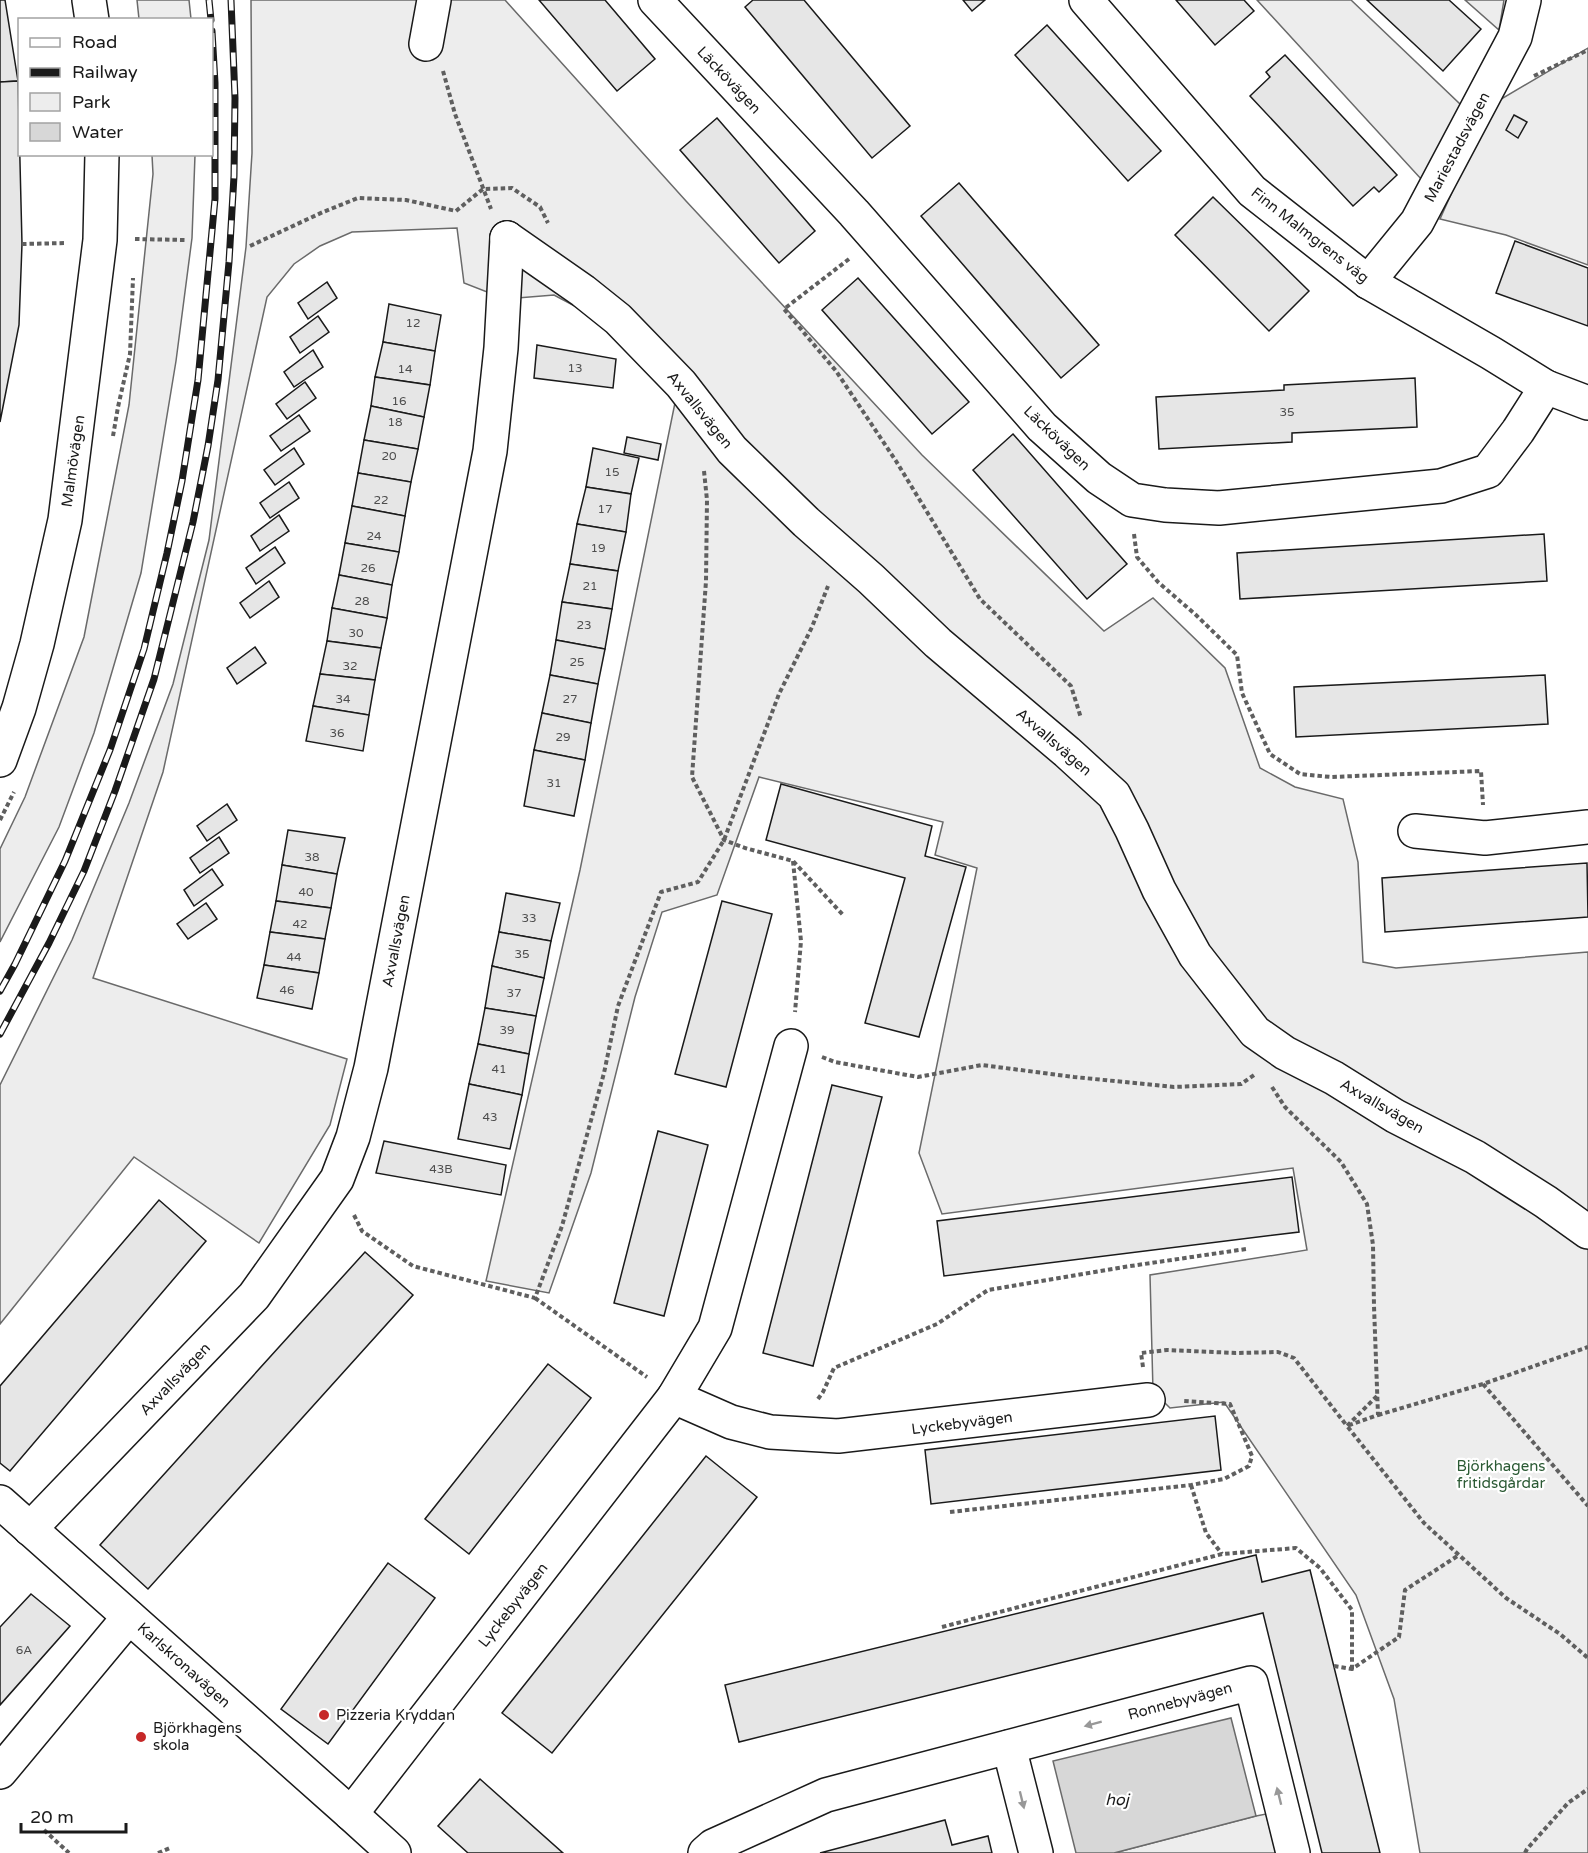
<svg xmlns="http://www.w3.org/2000/svg" width="1588" height="1853" font-family="'Varela Round',sans-serif">
<style>
.green{fill:#ededed;stroke:#6a6a6a;stroke-width:1.5}
.water{fill:#d7d7d7;stroke:#6a6a6a;stroke-width:1.5}
.building{fill:#e6e6e6;stroke:#1a1a1a;stroke-width:1.5}
.lines{fill:none;stroke-linecap:round;stroke-linejoin:round}
.minor-casing{stroke:#1a1a1a;stroke-width:36}
.path{stroke:#5f5f5f;stroke-width:4;stroke-dasharray:4.5 3;stroke-linecap:butt}
.minor{stroke:#fff;stroke-width:33}
.rail-casing{stroke:#1a1a1a;stroke-width:7}
.rail{stroke:#fff;stroke-width:4.5;stroke-dasharray:14;stroke-linecap:butt}
.oneway{fill:#989898}
.poi-dot{fill:#c62828;stroke:#fff;stroke-width:2}
.labels{text-anchor:middle;stroke-width:4.5;stroke-linejoin:round;paint-order:stroke}
.number-label{font-size:12px;fill:#4d4d4d}
.street-label{font-size:15px;fill:#1a1a1a;stroke:#fff}
.park-label{font-size:15px;fill:#2b5a34;stroke:#fff}
.poi-label{font-size:15px;fill:#1a1a1a;stroke:#fff;text-anchor:start}
.water-label{font-size:16px;font-style:italic;fill:#1a1a1a;stroke:#fff}
</style>
<rect width="100%" height="100%" fill="#fff"/>
<!-- green -->
<g class="green">
<polygon points="137,0 189,0 191,19 139,19"/>
<polygon points="251,0 505,0 686,201 922,455 1104,631 1153,598 1225,668 1260,768 1295,787 1343,799 1358,862 1363,962 1396,968 1588,952 1588,1853 1420,1853 1394,1699 1356,1595 1224,1402 1170,1408 1153,1391 1150,1275 1307,1250 1293,1168 942,1214 919,1153 977,868 935,855 943,822 759,777 717,895 662,912 635,997 591,1173 549,1293 486,1281 580,870 677,393 603,321 554,295 505,299 464,283 457,228 352,232 320,246 294,264 267,297 163,772 93,978 347,1059 330,1125 259,1243 134,1157 0,1324 0,1085 72,940 129,803 173,684 209,540 246,247 252,153"/>
<polygon points="1257,0 1351,0 1461,105 1422,180"/>
<polygon points="1466,0 1504,0 1499,30 1465,0"/>
<polygon points="1588,48 1588,265 1506,235 1440,219 1491,105"/>
<polygon points="152,155 195,155 192,238 176,361 141,573 94,733 59,827 0,942 0,849 25,797 84,637 129,405 153,174"/>
<polygon points="1266,1814 1276,1853 1114,1853 1256,1816"/>
</g>
<!-- water -->
<polygon class="water" points="1231,1718 1256,1816 1114,1853 1076,1853 1053,1761"/>
<!-- building -->
<g class="building">
<polygon points="0,0 5,0 18,81 0,82"/>
<polygon points="539,0 605,0 655,59 617,91"/>
<polygon points="753,0 804,0 910,126 872,158 745,7"/>
<polygon points="963,0 985,0 972,11"/>
<polygon points="1176,0 1244,0 1254,11 1215,45"/>
<polygon points="1367,0 1449,0 1481,29 1443,71"/>
<polygon points="1047,25 1161,151 1128,181 1015,55"/>
<polygon points="1285,55 1397,175 1379,192 1374,187 1353,206 1250,96 1270,77 1266,72"/>
<polygon points="18,81 22,244 19,325 0,422 0,82"/>
<polygon points="1514,115 1527,122 1518,138 1506,130"/>
<polygon points="717,118 815,231 779,263 680,150"/>
<polygon points="959,183 1099,345 1061,378 921,216"/>
<polygon points="1213,197 1309,291 1269,331 1175,235"/>
<polygon points="1515,241 1588,268 1588,326 1496,293"/>
<polygon points="858,278 969,402 932,434 822,310"/>
<polygon points="327,282 337,298 308,319 298,303"/>
<polygon points="389,304 441,315 435,351 383,342"/>
<polygon points="318,316 329,332 300,353 290,337"/>
<polygon points="383,342 435,351 430,385 375,377"/>
<polygon points="537,345 616,359 613,388 534,378"/>
<polygon points="313,350 323,367 294,387 284,372"/>
<polygon points="375,377 430,385 424,417 371,406"/>
<polygon points="1415,378 1417,427 1292,433 1292,442 1159,449 1156,397 1284,390 1284,385"/>
<polygon points="305,382 316,398 287,419 276,404"/>
<polygon points="371,406 424,417 418,449 364,440"/>
<polygon points="299,415 310,431 281,451 270,436"/>
<polygon points="1013,434 1127,564 1087,599 973,470"/>
<polygon points="627,437 661,444 658,460 624,453"/>
<polygon points="364,440 418,449 411,482 358,473"/>
<polygon points="294,448 304,464 275,485 264,470"/>
<polygon points="593,448 639,458 631,494 586,487"/>
<polygon points="358,473 411,482 405,516 352,506"/>
<polygon points="289,482 299,498 270,518 260,503"/>
<polygon points="586,487 631,494 626,532 577,524"/>
<polygon points="352,506 405,516 399,552 345,543"/>
<polygon points="279,515 289,531 260,551 251,536"/>
<polygon points="577,524 626,532 618,571 570,564"/>
<polygon points="1544,534 1547,581 1240,599 1237,553"/>
<polygon points="345,543 399,552 392,585 339,575"/>
<polygon points="275,547 285,563 256,584 246,568"/>
<polygon points="570,564 618,571 612,609 562,602"/>
<polygon points="339,575 392,585 387,618 332,608"/>
<polygon points="269,581 279,597 250,618 240,603"/>
<polygon points="562,602 612,609 605,649 556,640"/>
<polygon points="332,608 387,618 381,648 327,641"/>
<polygon points="556,640 605,649 598,684 550,675"/>
<polygon points="327,641 381,648 375,680 320,674"/>
<polygon points="255,647 266,663 237,684 227,668"/>
<polygon points="320,674 375,680 369,715 313,706"/>
<polygon points="550,675 598,684 591,723 542,713"/>
<polygon points="1545,675 1548,724 1296,737 1294,687"/>
<polygon points="313,706 369,715 363,751 306,741"/>
<polygon points="542,713 591,723 585,760 534,750"/>
<polygon points="534,750 585,760 574,816 524,806"/>
<polygon points="781,784 932,826 925,856 966,867 919,1037 865,1023 905,878 766,840"/>
<polygon points="227,804 237,820 207,841 197,826"/>
<polygon points="288,830 345,838 337,874 282,865"/>
<polygon points="219,837 229,853 200,873 190,858"/>
<polygon points="1587,863 1588,917 1385,932 1382,878"/>
<polygon points="282,865 337,874 331,908 276,901"/>
<polygon points="212,869 223,885 194,906 184,890"/>
<polygon points="506,893 560,903 551,941 499,932"/>
<polygon points="276,901 331,908 325,939 270,932"/>
<polygon points="722,901 772,914 726,1087 675,1074"/>
<polygon points="206,903 217,919 188,939 177,924"/>
<polygon points="270,932 325,939 319,973 264,965"/>
<polygon points="499,932 551,941 544,978 492,966"/>
<polygon points="264,965 319,973 312,1009 257,998"/>
<polygon points="492,966 544,978 536,1016 485,1008"/>
<polygon points="485,1008 536,1016 529,1054 478,1044"/>
<polygon points="478,1044 529,1054 522,1095 469,1084"/>
<polygon points="469,1084 522,1095 510,1149 458,1139"/>
<polygon points="832,1085 882,1097 813,1366 763,1353"/>
<polygon points="658,1131 708,1145 664,1316 614,1303"/>
<polygon points="384,1141 506,1165 501,1195 376,1173"/>
<polygon points="1292,1177 1299,1232 944,1276 937,1221"/>
<polygon points="159,1200 206,1241 10,1471 0,1463 0,1386"/>
<polygon points="365,1252 413,1295 148,1589 100,1545"/>
<polygon points="548,1364 591,1398 469,1554 425,1519"/>
<polygon points="1215,1416 1221,1470 931,1504 925,1450"/>
<polygon points="706,1456 757,1497 552,1753 502,1713"/>
<polygon points="1256,1555 1262,1582 1310,1570 1380,1853 1322,1853 1263,1613 739,1742 725,1685"/>
<polygon points="388,1563 435,1598 328,1744 281,1709"/>
<polygon points="31,1594 70,1626 0,1705 0,1627"/>
<polygon points="480,1779 563,1853 468,1853 438,1826"/>
<polygon points="945,1820 952,1845 988,1836 992,1853 820,1853"/>
</g>
<g class="lines">
<defs>
<g id="minor">
<polyline points="89,0 92,20"/>
<polyline points="655,0 854,213 1042,427 1099,478 1132,500 1165,505 1219,508 1441,486 1488,471 1518,431 1546,387"/>
<polyline points="1086,0 1252,191 1368,282 1491,353 1546,387 1588,403"/>
<polyline points="426,44 434,0"/>
<polyline points="507,238 583,291 618,319 681,384 732,450 806,522 871,579 938,643 1067,752 1114,795 1132,830 1159,890 1195,955 1255,1032 1285,1053 1334,1078 1395,1116 1475,1157 1546,1202 1588,1232"/>
<polyline points="1368,282 1417,222 1515,37 1524,0"/>
<polyline points="0,760 19,708 37,644 65,520 100,240 102,154"/>
<polyline points="1415,831 1485,838 1588,827"/>
<polyline points="674,1397 731,1422 770,1432 838,1436 1148,1400"/>
<polyline points="0,1502 351,1814 394,1853"/>
<polyline points="30,1529 254,1296 337,1179 353,1137 371,1068 490,451 501,348 507,238"/>
<polyline points="1009,1747 1036,1853"/>
<polyline points="0,1772 129,1617"/>
<polyline points="351,1814 674,1397 715,1328 791,1046"/>
<polyline points="705,1853 713,1846 826,1795 1251,1683 1293,1853"/>
</g>
</defs>
<!-- minor casing -->
<use href="#minor" class="minor-casing"/>
<!-- path -->
<g class="path">
<polyline points="443,71 455,114 491,209"/>
<polyline points="1534,76 1588,50"/>
<polyline points="135,239 185,240"/>
<polyline points="22,244 66,243"/>
<polyline points="250,246 323,212 358,198 406,200 456,211 483,189 512,188 540,207 548,223"/>
<polyline points="849,259 784,309 836,371 896,461 980,599 1071,686 1081,718"/>
<polyline points="113,436 118,407 130,354 133,278"/>
<polyline points="704,471 707,500 706,581 692,777 724,840 745,848 793,861 844,916"/>
<polyline points="1134,534 1137,557 1158,582 1196,615 1237,655 1242,693 1270,754 1300,774 1331,777 1481,771 1483,805"/>
<polyline points="0,820 14,792"/>
<polyline points="793,861 801,941 795,1012"/>
<polyline points="822,1057 835,1062 918,1077 982,1065 1074,1077 1174,1087 1241,1084 1254,1075"/>
<polyline points="1272,1087 1285,1107 1341,1162 1367,1204 1373,1245 1374,1306 1378,1415 1347,1426 1424,1523 1506,1598 1560,1634 1588,1658"/>
<polyline points="354,1215 362,1231 413,1266 535,1298 562,1226 604,1073 618,1006 661,892 698,882 724,840 779,694 812,627 828,586"/>
<polyline points="535,1298 647,1377"/>
<polyline points="1143,1367 1141,1353 1167,1350 1236,1353 1278,1352 1294,1358 1347,1426 1377,1396"/>
<polyline points="1483,1384 1588,1506"/>
<polyline points="818,1399 823,1392 834,1368 937,1324 988,1290 1124,1267 1246,1249"/>
<polyline points="1378,1415 1483,1384 1588,1347"/>
<polyline points="1191,1485 1206,1533 1222,1554"/>
<polyline points="950,1512 1191,1485 1224,1479 1249,1466 1252,1456 1230,1404 1183,1401"/>
<polyline points="942,1627 1222,1554 1296,1548 1320,1568 1352,1610 1352,1669"/>
<polyline points="1334,1666 1352,1669 1399,1637 1405,1590 1459,1555"/>
<polyline points="44,1830 69,1853"/>
<polyline points="158,1853 170,1848"/>
<polyline points="1525,1853 1527,1849 1568,1803 1588,1789"/>
</g>
<!-- minor -->
<use href="#minor" class="minor"/>
<defs>
<g id="rail">
<polyline points="209,0 211,20"/>
<polyline points="0,991 15,964 65,861 110,750 144,649 167,553 182,481 198,380 215,199 215,83 212,31"/>
<polyline points="0,1034 49,943 84,871 115,791 154,679 193,522 208,446 218,380 229,262 234,176 235,98 231,0"/>
</g>
</defs>
<!-- rail casing -->
<use href="#rail" class="rail-casing"/>
<!-- rail -->
<use href="#rail" class="rail"/>
</g>
<!-- one-way arrows -->
<defs><path id="oneway-solid" d="M-6-.8H1V-3.2L6.5 0L1 3.2V.8H-6Z" transform="scale(1.5)"/></defs>
<g class="oneway">
<use href="#oneway-solid" transform="translate(1093 1724) rotate(165)"/>
<use href="#oneway-solid" transform="translate(1279 1796) rotate(-104)"/>
<use href="#oneway-solid" transform="translate(1022 1800) rotate(76)"/>
</g>
<!-- markers -->
<g class="poi-dot">
<circle cx="324" cy="1715" r="6"/>
<circle cx="141" cy="1737" r="6"/>
</g>
<g class="labels">
<!-- number labels -->
<g class="number-label">
<text x="413" y="327">12</text>
<text x="575" y="372">13</text>
<text x="405" y="373">14</text>
<text x="399" y="405">16</text>
<text x="1287" y="416">35</text>
<text x="395" y="426">18</text>
<text x="389" y="460">20</text>
<text x="612" y="476">15</text>
<text x="381" y="504">22</text>
<text x="605" y="513">17</text>
<text x="374" y="540">24</text>
<text x="598" y="552">19</text>
<text x="368" y="572">26</text>
<text x="590" y="590">21</text>
<text x="362" y="605">28</text>
<text x="584" y="629">23</text>
<text x="356" y="637">30</text>
<text x="577" y="666">25</text>
<text x="350" y="670">32</text>
<text x="343" y="703">34</text>
<text x="570" y="703">27</text>
<text x="337" y="737">36</text>
<text x="563" y="741">29</text>
<text x="554" y="787">31</text>
<text x="312" y="861">38</text>
<text x="306" y="896">40</text>
<text x="529" y="922">33</text>
<text x="300" y="928">42</text>
<text x="522" y="958">35</text>
<text x="294" y="961">44</text>
<text x="287" y="994">46</text>
<text x="514" y="997">37</text>
<text x="507" y="1034">39</text>
<text x="499" y="1073">41</text>
<text x="490" y="1121">43</text>
<text x="441" y="1173">43B</text>
<text x="24" y="1654">6A</text>
</g>
<!-- street labels -->
<g class="street-label">
<text transform="translate(729 80) rotate(47)" y="5">Läckövägen</text>
<text transform="translate(1457 147) rotate(-62)" y="5">Mariestadsvägen</text>
<text transform="translate(1310 235) rotate(38)" y="5">Finn Malmgrens väg</text>
<text transform="translate(700 410) rotate(51)" y="5">Axvallsvägen</text>
<text transform="translate(1057 438) rotate(44)" y="5">Läckövägen</text>
<text transform="translate(73 461) rotate(-82)" y="5">Malmövägen</text>
<text transform="translate(1054 742) rotate(41)" y="5">Axvallsvägen</text>
<text transform="translate(396 941) rotate(-79)" y="5">Axvallsvägen</text>
<text transform="translate(1382 1106) rotate(30)" y="5">Axvallsvägen</text>
<text transform="translate(175 1379) rotate(-46)" y="5">Axvallsvägen</text>
<text transform="translate(962 1423) rotate(-7)" y="5">Lyckebyvägen</text>
<text transform="translate(513 1605) rotate(-52)" y="5">Lyckebyvägen</text>
<text transform="translate(184 1665) rotate(42)" y="5">Karlskronavägen</text>
<text transform="translate(1180 1701) rotate(-15)" y="5">Ronnebyvägen</text>
</g>
<!-- park labels -->
<g class="park-label">
<text x="1501" y="1471">Björkhagens<tspan x="1501" dy="17">fritidsgårdar</tspan></text>
</g>
<!-- poi labels -->
<g class="poi-label">
<text x="336" y="1720">Pizzeria Kryddan</text>
<text x="153" y="1733">Björkhagens<tspan x="153" dy="17">skola</tspan></text>
</g>
<!-- water labels -->
<g class="water-label">
<text x="1117" y="1805">hoj</text>
</g>
</g>
<!-- legend -->
<rect x="18" y="18" width="195" height="138" fill="#ffffff" stroke="#a3a3a3" stroke-width="1.5"/>
<rect x="30" y="38" width="30" height="9" fill="#ffffff" stroke="#a3a3a3" stroke-width="1.5"/>
<text x="72" y="48" font-size="18" fill="#1a1a1a">Road</text>
<rect x="30" y="68" width="30" height="9" fill="#1a1a1a" stroke="#a3a3a3" stroke-width="1.5"/>
<text x="72" y="78" font-size="18" fill="#1a1a1a">Railway</text>
<rect x="30" y="93" width="30" height="18" fill="#ededed" stroke="#a3a3a3" stroke-width="1.5"/>
<text x="72" y="108" font-size="18" fill="#1a1a1a">Park</text>
<rect x="30" y="123" width="30" height="18" fill="#d7d7d7" stroke="#a3a3a3" stroke-width="1.5"/>
<text x="72" y="138" font-size="18" fill="#1a1a1a">Water</text>
<!-- scale -->
<path d="M21 1823v9h105v-9" fill="none" stroke="#1a1a1a" stroke-width="3"/>
<text x="30" y="1823" font-size="18" fill="#1a1a1a" stroke="#ffffff" stroke-width="4.5" paint-order="stroke">20 m</text>
</svg>
